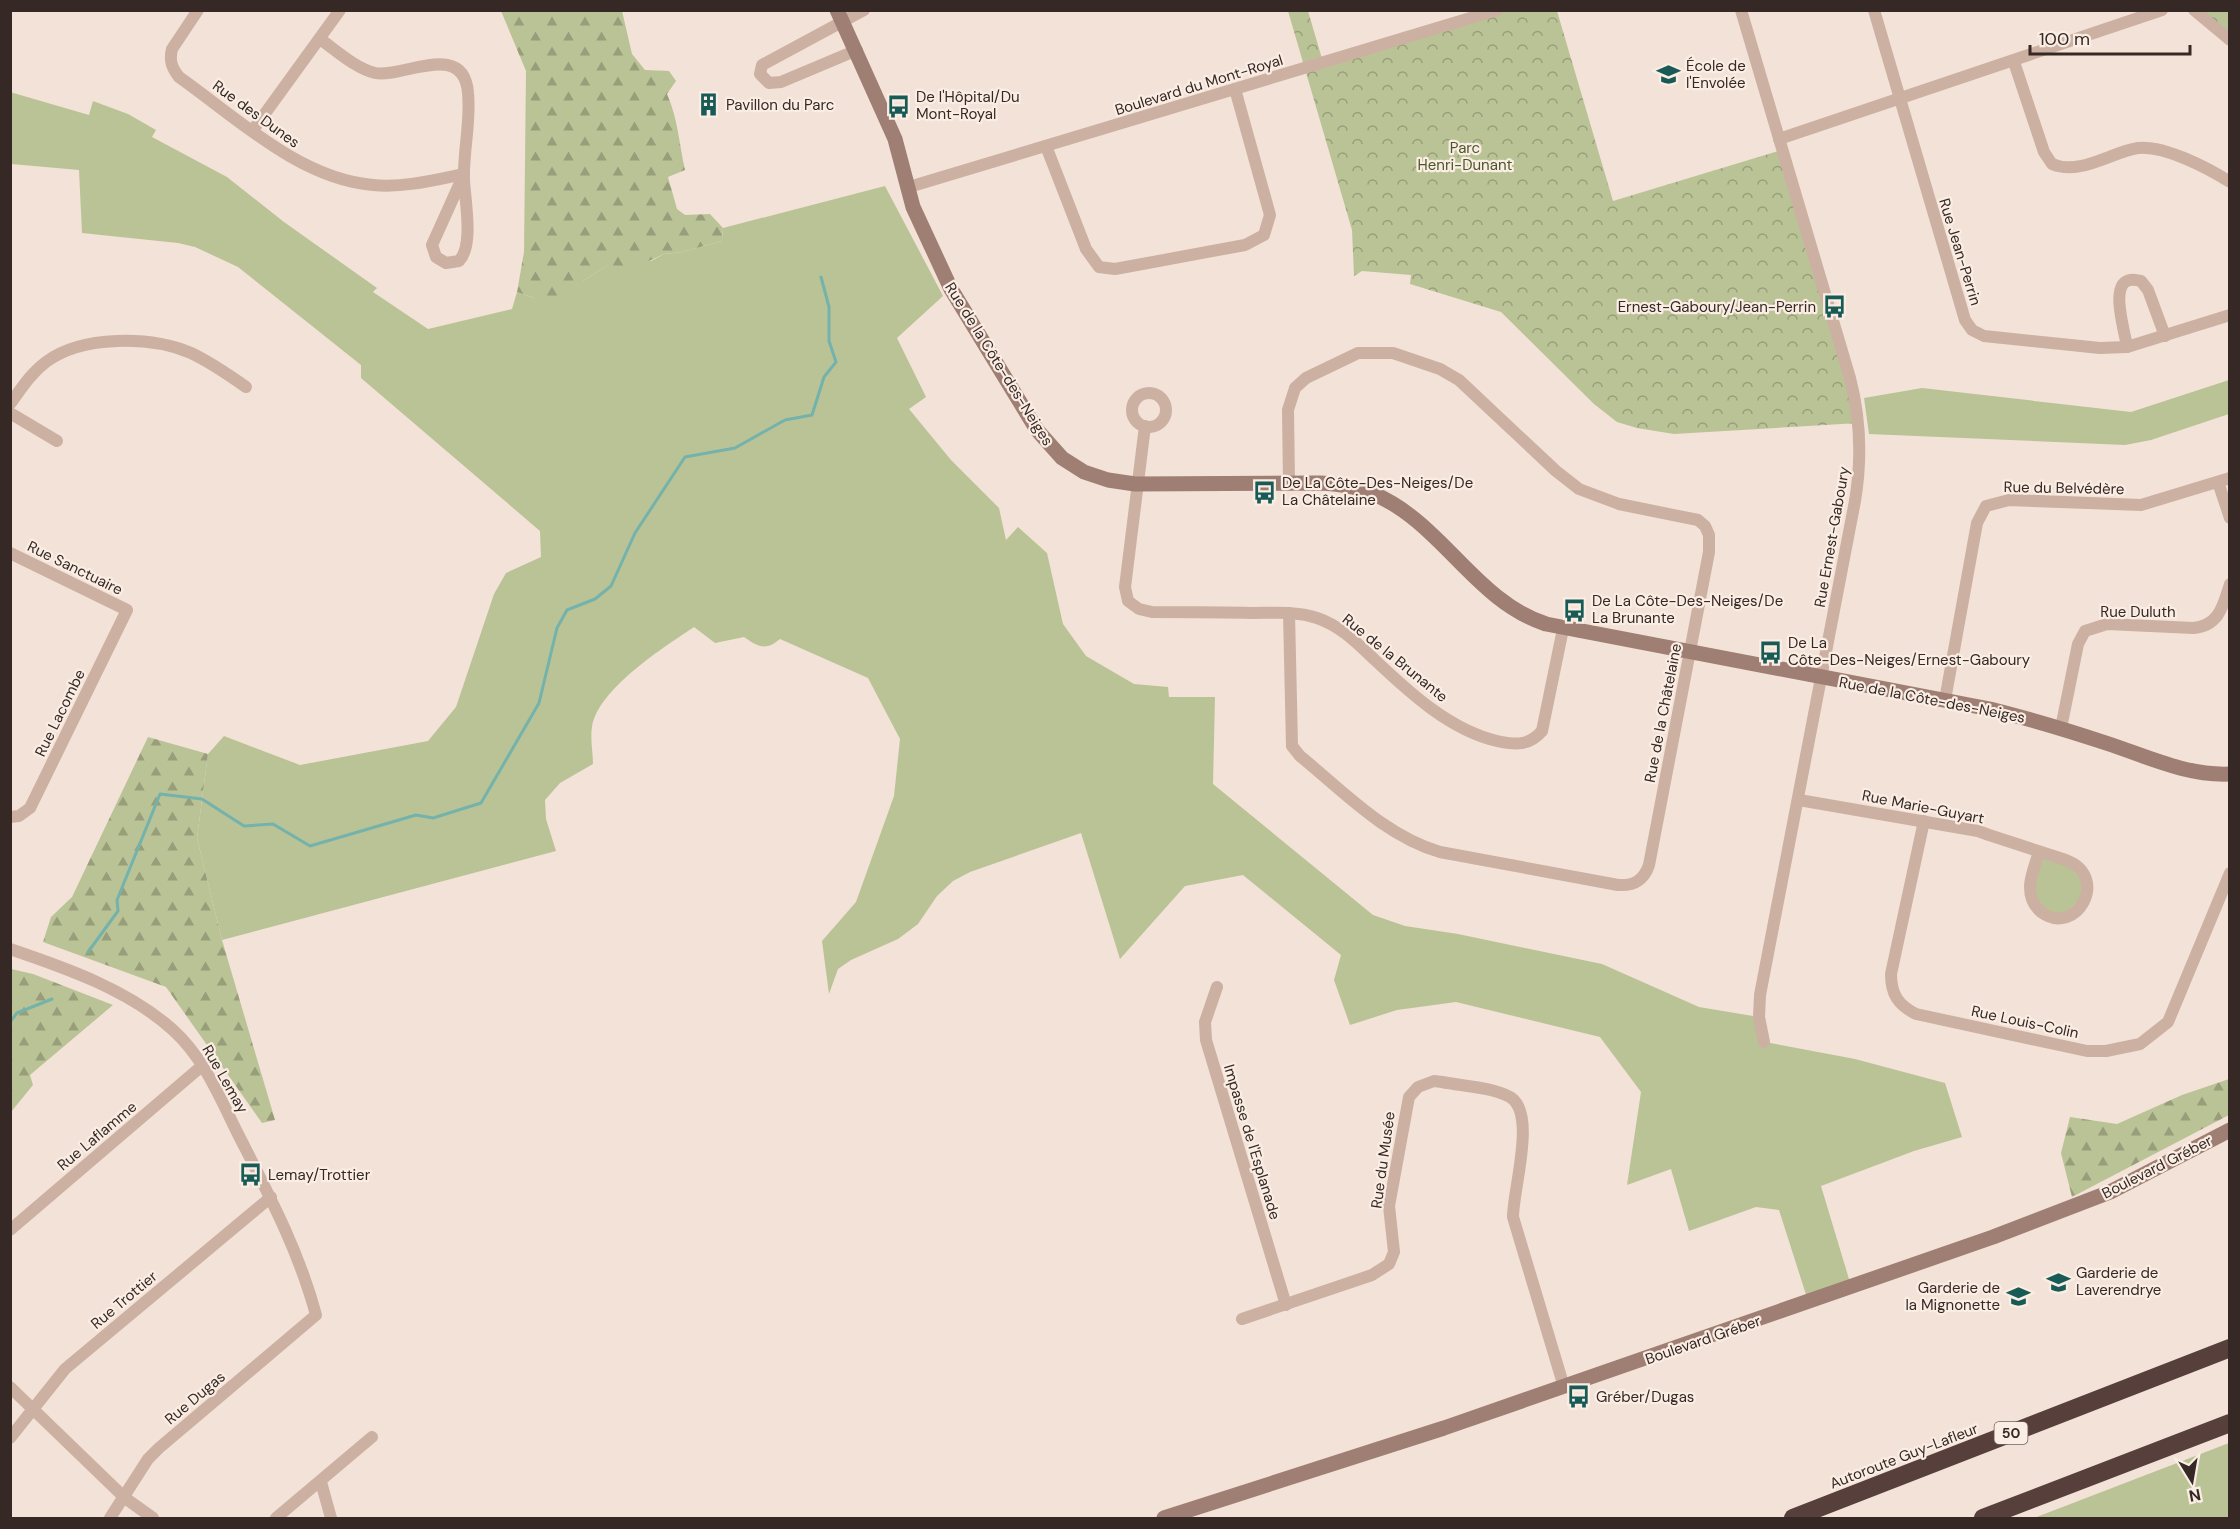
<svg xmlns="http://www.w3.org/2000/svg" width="2240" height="1529" font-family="'DM Sans',sans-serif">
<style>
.grass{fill:#bac396}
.forest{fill:url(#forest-firs)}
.park{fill:url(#park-crowns)}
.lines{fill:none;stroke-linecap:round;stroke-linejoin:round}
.stream{stroke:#74b2ac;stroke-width:3}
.street{stroke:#ccb0a2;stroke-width:12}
.secondary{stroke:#9f7e74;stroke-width:15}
.highway{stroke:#57403b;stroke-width:18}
.labels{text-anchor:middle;stroke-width:4.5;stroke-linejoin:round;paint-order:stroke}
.shield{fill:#faede3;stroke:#71635e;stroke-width:1.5}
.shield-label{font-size:14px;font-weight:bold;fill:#362825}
.poi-label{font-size:15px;fill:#362825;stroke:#faede3;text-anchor:start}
.street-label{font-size:15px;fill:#362825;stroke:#faede3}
.park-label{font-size:15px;fill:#4b5627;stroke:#faede3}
</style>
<defs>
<pattern id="forest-firs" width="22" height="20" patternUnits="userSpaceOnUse" patternTransform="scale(1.5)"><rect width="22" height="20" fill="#bac396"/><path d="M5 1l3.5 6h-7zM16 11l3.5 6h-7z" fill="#989e7a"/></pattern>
<pattern id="park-crowns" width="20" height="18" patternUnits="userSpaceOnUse" patternTransform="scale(1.5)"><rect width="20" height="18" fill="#bac396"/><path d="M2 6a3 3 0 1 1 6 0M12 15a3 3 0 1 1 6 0" fill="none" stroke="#989e7a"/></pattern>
</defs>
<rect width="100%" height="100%" fill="#f3e2d7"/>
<!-- grass -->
<g class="grass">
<path d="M10,92L89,115L93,101L128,114L156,130L152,137L227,177L284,222L377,288L373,292L428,329L512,309L517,292L534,298L583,281L608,265L651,261L664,254L682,252L722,241L723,228L885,186L943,296L897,338L926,397L909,409L951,460L999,508L1006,540L1018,527L1047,553L1063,624L1086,656L1134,684L1168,687L1169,697H1215L1213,784L1373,915L1405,926L1458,934L1602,964L1699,1007L1759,1017L1765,1042L1855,1059L1945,1083L1962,1137L1914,1151L1821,1186L1852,1289L1809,1304L1779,1210L1756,1207L1689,1231L1671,1169L1627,1185L1641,1092L1600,1037L1456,1002L1397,1010L1350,1025L1334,980L1341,955L1243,875L1185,886L1120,959L1081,833L970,872L953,881L937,896L918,924L898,939L851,960L838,969L829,994L822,941L856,902L894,796L900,739L868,678L780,639C766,651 758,647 744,637L715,643L694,627C664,647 598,689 592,727C590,738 593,753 593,764L560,783L545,800L546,819L556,851L222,940L197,838L208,754L224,736L300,765L428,741L456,707L494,594L506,573L541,557L540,531L361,378V365L238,267L195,247L178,243L82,233L79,170L11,164Z"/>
<polygon points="2229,380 2229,414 2151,440 2125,445 1869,434 1864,398 1922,388 2131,412"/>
<polygon points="2039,851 2072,862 2088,892 2062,917 2035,905 2031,899"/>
<polygon points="2229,1443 2229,1518 2034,1518"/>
</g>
<!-- forest -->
<g class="forest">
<path d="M501,11H622L632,54L645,70L669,71L676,81L667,94C678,119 679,143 685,170L668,177L677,209L685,215L710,214L723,228L722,241L682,252L664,254L632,269L608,265L583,281L575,296L534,298L517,292L524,252L526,71Z"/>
<polygon points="148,737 208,754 197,838 222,940 275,1120 262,1123 166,987 43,942 51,917 72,897"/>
<polygon points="11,969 33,974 113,1005 30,1075 33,1085 11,1112"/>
<polygon points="2229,1079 2229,1115 2072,1197 2061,1153 2070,1117 2117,1124 2182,1095"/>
</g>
<!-- park -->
<g class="park">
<polygon points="1288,11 1308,11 1323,62 1497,11 1557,11 1613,201 1782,150 1859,423 1674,434 1637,428 1617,422 1594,404 1501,312 1410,284 1411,275 1362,271 1354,276 1352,230"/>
<polygon points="2194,11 2229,11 2229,40"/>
</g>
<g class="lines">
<!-- stream -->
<g class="stream">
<polyline points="88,952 118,911 117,900 160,794 202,799 244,826 273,824 310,846 416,815 433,818 481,803 539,703 557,628 567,610 595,599 611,586 635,533 685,457 735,448 785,420 812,415 824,377 836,362 829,341 829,307 821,277"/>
<polyline points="10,1022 17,1013 52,999"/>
</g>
<!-- street -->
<g class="street">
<path d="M198,10L172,49C169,61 172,68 179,77C237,118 300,179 373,185C403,188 435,180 464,174"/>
<path d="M1741,10L1850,378C1861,420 1862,459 1855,501L1760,995L1759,1017L1764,1042"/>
<polyline points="1874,10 1965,320 1972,330 1984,336 2100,348 2127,347 2230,315"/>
<polyline points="2194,10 2230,40"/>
<path d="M320,39C337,51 355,68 375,73C401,79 464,39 468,93C471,122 463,151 464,180C465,201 474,246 459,261L446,263L436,257L432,245L464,174"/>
<polyline points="857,50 781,82 769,83 760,74 762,65 864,10"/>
<path d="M2014,62L2044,152L2052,164C2080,176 2111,152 2138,148C2164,145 2208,168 2230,182"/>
<polyline points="253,130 340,10"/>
<polyline points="1779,139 2162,10"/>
<polyline points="1046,146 1086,249 1099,267 1115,269 1245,245 1264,235 1270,215 1235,89"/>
<polyline points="909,187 1497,10"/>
<path d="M2127,347C2125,330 2104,270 2141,281L2148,290L2165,336"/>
<circle cx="1149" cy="410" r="17"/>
<path d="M10,404C21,389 31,373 46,362C82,335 151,336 191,353C210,362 229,375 246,387"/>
<polyline points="10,413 57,441"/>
<path d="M1145,426L1125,587L1128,601L1139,609L1152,612C1186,612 1220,612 1253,613C1274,613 1297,611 1317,618C1341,626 1358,644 1376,661C1410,693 1450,730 1497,741C1515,745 1529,746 1542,731L1563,629"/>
<polyline points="2218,482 2230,518"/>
<path d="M1289,483L1288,410L1295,388L1306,378L1358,353H1393L1440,369L1459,380L1556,471L1579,489L1619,504L1698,520L1705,526L1709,535V552L1649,865C1644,880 1634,886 1618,885L1440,852C1385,836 1343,791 1300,756L1292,746L1289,613"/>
<polyline points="10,553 127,610 30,808 19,816 10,817"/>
<polyline points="1945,700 1977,523 1986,506 2009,500 2141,505 2230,478"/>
<path d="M2061,728L2078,644L2085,631L2107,624L2193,628C2219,626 2223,606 2230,584"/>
<path d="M1799,800L1978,831L1989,835L2066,860C2111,877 2076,938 2041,912C2034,906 2030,897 2030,887C2030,876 2036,863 2039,851"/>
<path d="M1924,821L1891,974C1891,994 1898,1005 1916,1014L2087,1051H2106L2140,1044L2168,1022L2230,873"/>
<path d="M10,949C66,968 129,990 173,1030C204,1058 220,1098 238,1134C268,1193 299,1251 316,1315L159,1448L148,1459L110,1518"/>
<polyline points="1217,987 1205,1022 1206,1040 1286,1305"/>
<polyline points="10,1230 203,1065"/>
<path d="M1242,1319L1372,1275L1389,1264L1394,1252L1389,1206L1409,1097L1418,1087L1434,1081L1442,1082C1462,1086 1491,1087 1510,1097C1537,1113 1513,1189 1513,1217L1564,1387"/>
<polyline points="10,1387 125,1498 153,1518"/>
<polyline points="10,1438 65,1369 271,1197"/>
<polyline points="321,1482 331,1518"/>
<polyline points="276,1518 372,1437"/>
</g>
<!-- secondary -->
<g class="secondary">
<path d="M837,10L895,139L913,207L951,289L1037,430L1062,458L1084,472L1108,480L1135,484L1320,483C1338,484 1357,486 1374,494C1442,523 1475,601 1546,624L1990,709C2030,719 2070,731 2109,744C2148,757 2188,776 2230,774"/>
<polyline points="1164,1518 1444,1428 1993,1237 2110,1192 2230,1130"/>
</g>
<!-- highway -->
<g class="highway">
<polyline points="1793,1518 2230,1348"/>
<polyline points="1983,1518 2230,1423"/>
</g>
</g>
<!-- icons -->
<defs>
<symbol id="school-bare" viewBox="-9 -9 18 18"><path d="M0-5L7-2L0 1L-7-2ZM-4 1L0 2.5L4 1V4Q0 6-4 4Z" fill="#185a55" stroke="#faede3" stroke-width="2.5" paint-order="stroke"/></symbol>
<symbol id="building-bare" viewBox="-9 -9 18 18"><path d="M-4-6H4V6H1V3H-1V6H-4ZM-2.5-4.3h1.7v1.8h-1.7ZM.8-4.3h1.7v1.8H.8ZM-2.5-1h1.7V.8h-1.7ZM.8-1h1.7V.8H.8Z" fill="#185a55" stroke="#faede3" stroke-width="2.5" paint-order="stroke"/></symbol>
<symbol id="bus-bare" viewBox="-9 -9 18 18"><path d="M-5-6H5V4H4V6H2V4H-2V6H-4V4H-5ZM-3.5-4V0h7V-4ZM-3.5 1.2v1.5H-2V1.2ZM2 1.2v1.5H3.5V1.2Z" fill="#185a55" stroke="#faede3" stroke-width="2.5" paint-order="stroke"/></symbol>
</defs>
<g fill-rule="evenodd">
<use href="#school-bare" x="1652" y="58" width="33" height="33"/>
<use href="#building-bare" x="692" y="88" width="33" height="33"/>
<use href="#bus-bare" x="882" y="90" width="33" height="33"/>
<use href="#bus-bare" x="1818" y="290" width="33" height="33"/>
<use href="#bus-bare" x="1248" y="476" width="33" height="33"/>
<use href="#bus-bare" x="1558" y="594" width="33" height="33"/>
<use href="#bus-bare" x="1754" y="636" width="33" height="33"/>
<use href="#bus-bare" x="234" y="1158" width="33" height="33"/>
<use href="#school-bare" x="2042" y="1266" width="33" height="33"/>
<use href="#school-bare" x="2002" y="1280" width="33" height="33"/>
<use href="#bus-bare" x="1562" y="1380" width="33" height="33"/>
</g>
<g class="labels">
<!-- shield labels -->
<rect class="shield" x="1994.5" y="1422" width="33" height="22" rx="4.5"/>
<g class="shield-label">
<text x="2011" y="1438">50</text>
</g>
<!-- poi labels -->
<g class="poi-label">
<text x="1686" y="71">École de<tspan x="1686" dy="17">l'Envolée</tspan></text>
<text x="916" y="102">De l'Hôpital/Du<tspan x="916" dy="17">Mont-Royal</tspan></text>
<text x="726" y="110">Pavillon du Parc</text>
<text x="1816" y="312" text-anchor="end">Ernest-Gaboury/Jean-Perrin</text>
<text x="1282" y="488">De La Côte-Des-Neiges/De<tspan x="1282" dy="17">La Châtelaine</tspan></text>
<text x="1592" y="606">De La Côte-Des-Neiges/De<tspan x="1592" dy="17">La Brunante</tspan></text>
<text x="1788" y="648">De La<tspan x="1788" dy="17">Côte-Des-Neiges/Ernest-Gaboury</tspan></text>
<text x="268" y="1180">Lemay/Trottier</text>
<text x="2076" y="1278">Garderie de<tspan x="2076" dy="17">Laverendrye</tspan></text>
<text x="2000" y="1293" text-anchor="end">Garderie de<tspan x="2000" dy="17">la Mignonette</tspan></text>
<text x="1596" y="1402">Gréber/Dugas</text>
</g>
<!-- street labels -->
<g class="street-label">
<text transform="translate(1199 85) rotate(-17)" y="5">Boulevard du Mont-Royal</text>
<text transform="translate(256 114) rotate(36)" y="5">Rue des Dunes</text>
<text transform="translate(1960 252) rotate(73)" y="5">Rue Jean-Perrin</text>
<text transform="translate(999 364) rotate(58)" y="5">Rue de la Côte-des-Neiges</text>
<text transform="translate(2064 488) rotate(1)" y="5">Rue du Belvédère</text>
<text transform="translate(1832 537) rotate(-80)" y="5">Rue Ernest-Gaboury</text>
<text transform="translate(75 568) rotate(26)" y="5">Rue Sanctuaire</text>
<text x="2138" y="617">Rue Duluth</text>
<text transform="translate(1395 658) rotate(39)" y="5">Rue de la Brunante</text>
<text transform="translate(1932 700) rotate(11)" y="5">Rue de la Côte-des-Neiges</text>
<text transform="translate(60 713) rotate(-64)" y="5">Rue Lacombe</text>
<text transform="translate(1663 713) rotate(-79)" y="5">Rue de la Châtelaine</text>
<text transform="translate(1923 807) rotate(11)" y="5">Rue Marie-Guyart</text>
<text transform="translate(2025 1022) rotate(12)" y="5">Rue Louis-Colin</text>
<text transform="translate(225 1079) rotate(60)" y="5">Rue Lemay</text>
<text transform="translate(97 1136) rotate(-40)" y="5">Rue Laflamme</text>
<text transform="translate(1252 1142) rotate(73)" y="5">Impasse de l'Esplanade</text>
<text transform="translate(1383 1160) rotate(-82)" y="5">Rue du Musée</text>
<text transform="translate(2157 1167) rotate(-27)" y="5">Boulevard Gréber</text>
<text transform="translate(124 1300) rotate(-40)" y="5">Rue Trottier</text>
<text transform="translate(1703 1340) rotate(-19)" y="5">Boulevard Gréber</text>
<text transform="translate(195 1398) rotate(-40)" y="5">Rue Dugas</text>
<text transform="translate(1904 1456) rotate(-21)" y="5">Autoroute Guy-Lafleur</text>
</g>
<!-- park labels -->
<g class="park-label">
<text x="1465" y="153">Parc<tspan x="1465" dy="17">Henri-Dunant</tspan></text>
</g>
</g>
<!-- border -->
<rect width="2240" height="1529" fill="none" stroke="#362825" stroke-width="24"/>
<!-- north arrow -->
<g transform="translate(2192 1481) rotate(169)" stroke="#faede3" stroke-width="4.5" paint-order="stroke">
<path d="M0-4.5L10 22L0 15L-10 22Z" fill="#362825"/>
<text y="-9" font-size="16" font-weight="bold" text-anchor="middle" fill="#362825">N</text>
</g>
<!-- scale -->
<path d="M2030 45v9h160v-9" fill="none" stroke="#362825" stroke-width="3"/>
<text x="2039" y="45" font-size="18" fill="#362825" stroke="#faede3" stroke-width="4.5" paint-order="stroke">100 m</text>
</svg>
